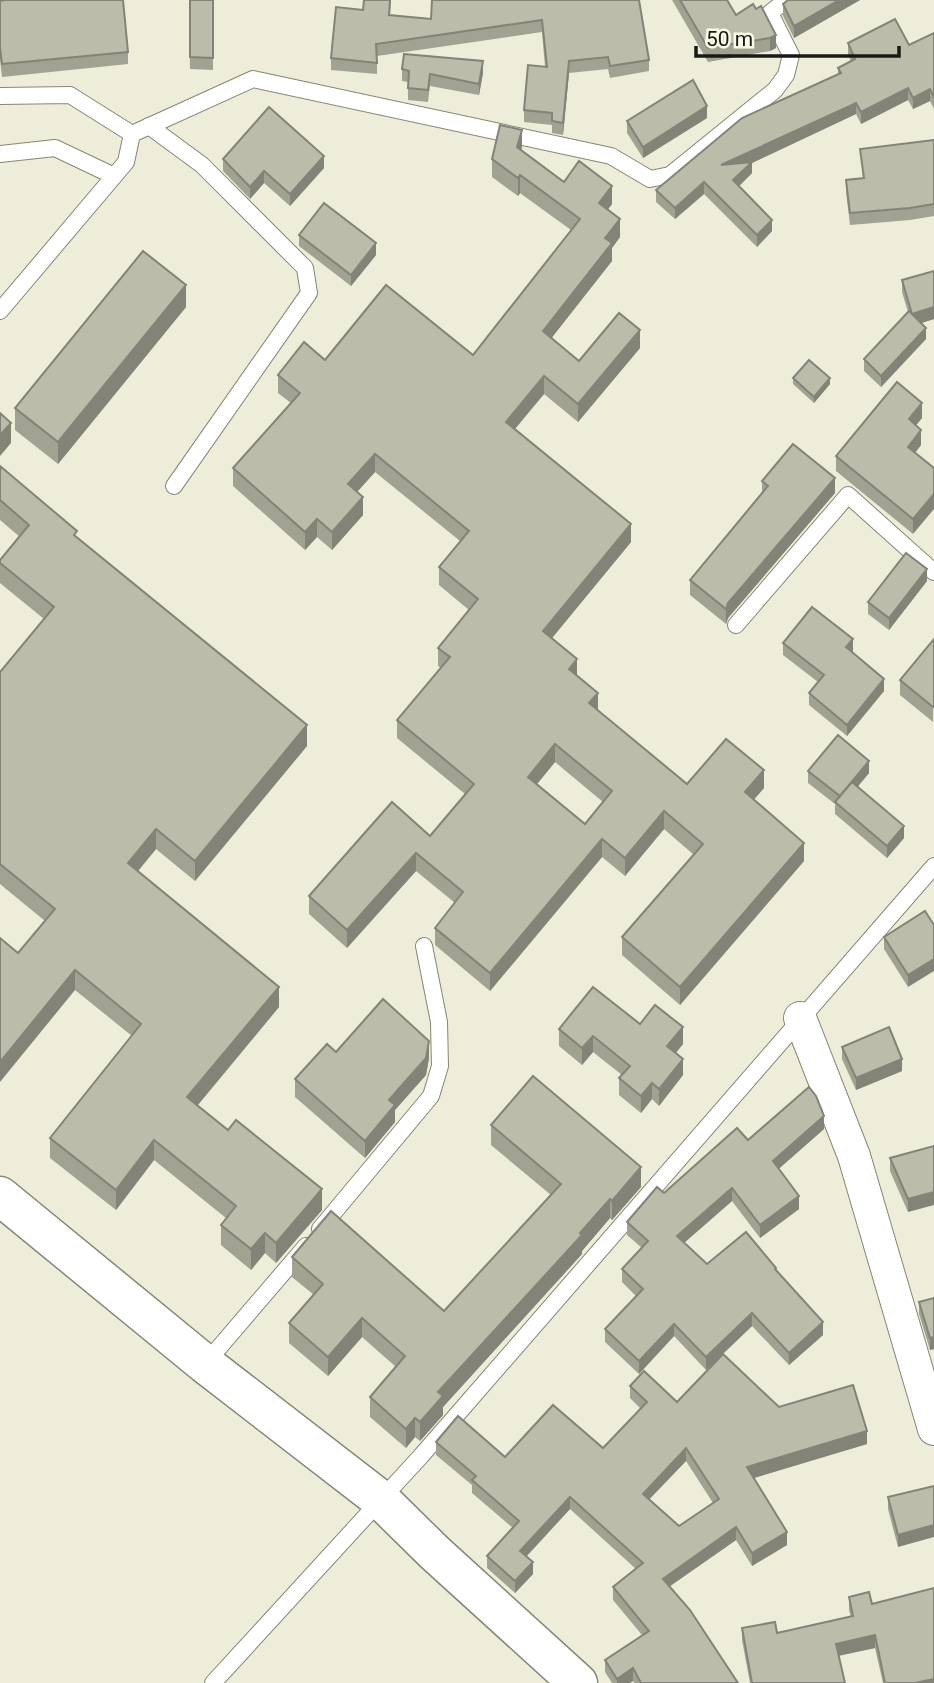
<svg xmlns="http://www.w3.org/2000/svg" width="934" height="1683" font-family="Roboto,sans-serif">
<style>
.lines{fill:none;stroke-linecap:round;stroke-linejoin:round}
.lane-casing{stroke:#868676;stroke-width:18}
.street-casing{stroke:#868676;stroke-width:34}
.secondary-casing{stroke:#868676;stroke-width:41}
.lane{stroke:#fff;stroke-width:16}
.street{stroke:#fff;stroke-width:32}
.secondary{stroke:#fff;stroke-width:38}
.wall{fill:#a1a292;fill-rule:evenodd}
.shaded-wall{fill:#838477}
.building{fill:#bbbcaa;stroke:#838477;stroke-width:2;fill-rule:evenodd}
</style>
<rect width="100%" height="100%" fill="#ededda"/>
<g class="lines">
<defs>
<g id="lane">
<polyline points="0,96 70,95 132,134"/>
<polyline points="149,126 202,165 305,268 309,293 174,486"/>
<polyline points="0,154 55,148 114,176"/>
<polyline points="0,311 126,162 132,134 253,79 611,156 650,179 670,175 775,90 786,75 791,55 770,13 786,0"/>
<polyline points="736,625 848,495 934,572"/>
<polyline points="320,1229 431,1096 440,1066 439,1022 424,946"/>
<polyline points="205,1364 306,1246"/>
<polyline points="213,1683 421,1456 934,866"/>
</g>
<polyline id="street" points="800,1018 854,1156 934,1429"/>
<polyline id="secondary" points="0,1196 205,1364 381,1500 435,1553 578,1683"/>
</defs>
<!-- lane casing -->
<use href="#lane" class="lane-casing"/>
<!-- street casing -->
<use href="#street" class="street-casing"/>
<!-- secondary casing -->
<use href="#secondary" class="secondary-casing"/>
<!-- lane -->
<use href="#lane" class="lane"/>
<!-- street -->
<use href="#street" class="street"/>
<!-- secondary -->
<use href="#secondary" class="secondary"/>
</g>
<!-- wall -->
<g class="wall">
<polygon points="189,0 213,0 213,70 190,69"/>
<polygon points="364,0 391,0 390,15 431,19 639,0 649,60 649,71 610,78 608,69 569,73 563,135 552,133 552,125 524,122 524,110 545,67 542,32 377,56 377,74 331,70 331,58 363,10"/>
<polygon points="672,0 727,0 736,15 753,4 776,48 770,51 708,62"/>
<polygon points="788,0 860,0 794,38 783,16 783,4"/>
<polygon points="0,1 128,52 128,64 2,77 0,59"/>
<polygon points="934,33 934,109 930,101 913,109 908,100 861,124 856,114 752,163 752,173 739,186 772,231 757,247 704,194 675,219 656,202 656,190 838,74 838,68 851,61 848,55 848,43 909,45"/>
<polygon points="402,69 483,73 479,95 430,86 428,102 408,100 408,82 402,81"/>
<polygon points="707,118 643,158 627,133 627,121"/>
<polygon points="934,140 934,226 934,216 910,220 850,225 846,192 846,180 863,178 860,149"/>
<path d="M522,147L521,150L564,182L612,204L608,209L620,237L612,248V261L551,338L579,361L640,348L578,422L544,394L514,429L631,542L552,638L577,676L598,711L687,784L764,788L754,799L804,861L680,1005L622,955V937L694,855L664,829L625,876L602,857L490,991L435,945V928L455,903L416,871L347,948L309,914V896L430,836L465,794L397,738V720L441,668L438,666V648L469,610L439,585V567L460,541L375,472L357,492L363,515L332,550L317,537L305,550L233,486V468L291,403L278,393V375L325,360L473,355L571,230L520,193L518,196L492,177V159ZM555,762L603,802L585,824L537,784Z"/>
<polygon points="223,159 324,168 290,206 264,183 250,199 223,171"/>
<polygon points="299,235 376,255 351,286 299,246"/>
<polygon points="902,280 934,319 921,323 926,339 881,387 864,371 864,359 908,312 902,292"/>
<polygon points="186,307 58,464 15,430 15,408"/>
<polygon points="793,378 830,384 814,403 793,384"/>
<polygon points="922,418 916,425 921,445 915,453 913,534 836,471 836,456"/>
<polygon points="0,466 77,538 307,746 195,881 156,849 138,871 279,1007 197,1106 322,1210 276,1263 265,1253 251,1270 221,1245 221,1225 226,1218 154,1160 116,1210 50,1158 50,1138 132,1036 75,990 18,953 45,921 0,884 0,672 44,619 0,583 0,560 20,537 0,520"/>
<polygon points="762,481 835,493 728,618 726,624 690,595 690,580 762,492"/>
<polygon points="927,581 889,630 868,614 868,602"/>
<polygon points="934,639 933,722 900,695 900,680"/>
<polygon points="783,643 853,651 852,652 884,691 847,736 809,705 809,693 818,682 783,655"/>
<polygon points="808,771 869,773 857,787 904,838 887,858 835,814 835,804 808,783"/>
<polygon points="934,925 908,987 884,949 884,937"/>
<polygon points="640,1024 683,1044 676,1053 683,1075 659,1106 652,1099 641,1113 619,1095 619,1078 622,1075 593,1052 582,1065 559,1046 559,1029"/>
<polygon points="842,1047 902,1071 856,1090 842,1059"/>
<polygon points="336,1052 429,1058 426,1075 395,1110 395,1122 365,1158 295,1097 295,1079"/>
<polygon points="491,1125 641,1187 612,1220 610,1218 582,1251 582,1254 443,1407 443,1415 420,1441 415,1437 406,1448 370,1417 370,1397 396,1367 362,1337 328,1376 289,1343 289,1323 314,1295 292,1277 292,1257 444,1311 551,1195 491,1145"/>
<polygon points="824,1129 778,1169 799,1209 760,1238 732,1201 684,1243 707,1264 776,1271 823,1335 789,1365 752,1326 706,1370 674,1336 639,1374 605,1342 605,1329 636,1296 622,1282 622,1269 642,1248 627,1235 627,1222 664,1193 748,1140"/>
<polygon points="934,1146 908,1212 890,1171 890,1158"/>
<polygon points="934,1298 934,1349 930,1350 919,1314 919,1302"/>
<path d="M630,1386L677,1402L779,1407L867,1444L754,1478L787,1545L752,1566L736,1540L670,1586L738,1683H634L633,1681L630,1683H612L605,1672V1660L642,1635L613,1600V1587L636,1569L570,1509L527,1556L533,1574L515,1593L487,1568V1556L513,1528L472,1493V1485L436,1455V1442L505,1457L603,1448L641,1409L630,1398ZM686,1461L713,1503L679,1526L649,1499Z"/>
<polygon points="934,1486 898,1547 888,1509 888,1497"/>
<polygon points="849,1597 872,1604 934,1683 883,1683 875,1648 839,1656 845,1683 750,1683 742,1640 742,1628 777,1633 851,1617 849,1610"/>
</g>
<!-- shaded-wall -->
<g class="shaded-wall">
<polygon points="839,0 860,0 794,38 794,26"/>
<polygon points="776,35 776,48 770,51 770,38"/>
<polygon points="483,61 483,73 479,95 479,84"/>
<polygon points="569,61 569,73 563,135 563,123"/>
<polygon points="908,88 908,100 861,124 861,112"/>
<polygon points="930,89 930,101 913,109 913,98"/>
<polygon points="856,103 856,114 752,163 752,173 733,192 733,180 721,165"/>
<polygon points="707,106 707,118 643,158 643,147"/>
<polygon points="522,130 522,147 517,165 517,147"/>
<polygon points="324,156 324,168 290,206 290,194"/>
<polygon points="264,171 264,183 250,199 250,187"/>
<polygon points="520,175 520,193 518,196 518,178"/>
<polygon points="704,182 704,194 675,219 675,208"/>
<polygon points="612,186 612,204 599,221 599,203"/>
<polygon points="620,219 620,237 612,248 612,261 543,349 543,331 605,238"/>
<polygon points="772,220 772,231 757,247 757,235"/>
<polygon points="376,243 376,255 351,286 351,275"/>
<polygon points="186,285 186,307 58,464 58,442"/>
<polygon points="934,307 934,319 912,326 912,314"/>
<polygon points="926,328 926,339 881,387 881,376"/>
<polygon points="640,330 640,348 578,422 578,404"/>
<polygon points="544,376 544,394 506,440 506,422"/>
<polygon points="830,378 830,384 814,403 814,397"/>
<polygon points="922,403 922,418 909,434 909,419"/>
<polygon points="11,423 11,443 0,456 0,435"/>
<polygon points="921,430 921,445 908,462 908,447"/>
<polygon points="375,454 375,472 348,502 348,484"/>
<polygon points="835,478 835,493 728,618 726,624 726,609 728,603"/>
<polygon points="934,494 934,509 913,534 913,519"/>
<polygon points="363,497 363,515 332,550 332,532"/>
<polygon points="317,519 317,537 305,550 305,532"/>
<polygon points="631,524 631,542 543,649 543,631"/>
<polygon points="927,569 927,581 889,630 889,618"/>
<polygon points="853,639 853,651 846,659 846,647"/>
<polygon points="577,659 577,677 569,669"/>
<polygon points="884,679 884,691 847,736 847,725"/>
<polygon points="598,693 598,711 589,703"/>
<polygon points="307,725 307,746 195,881 195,861"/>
<polygon points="555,744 555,762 528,795 528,777"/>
<polygon points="869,761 869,773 841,807 840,796"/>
<polygon points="764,770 764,788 745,810 745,792"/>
<polygon points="664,811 664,829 625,876 625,858"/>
<polygon points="904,826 904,838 887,858 887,846"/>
<polygon points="156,829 156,849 128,883 128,863"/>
<polygon points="602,839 602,857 490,991 490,973"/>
<polygon points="804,843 804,861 680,1005 680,987"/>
<polygon points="416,853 416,871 347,948 347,930"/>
<polygon points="934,959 934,971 908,987 908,975"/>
<polygon points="75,970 75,990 0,1082 0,1062"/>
<polygon points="279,987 279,1007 187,1118 187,1097"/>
<polygon points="683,1027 683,1044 667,1063 667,1046"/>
<polygon points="593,1036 593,1052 582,1065 582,1048"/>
<polygon points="429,1041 429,1058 426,1075 395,1110 395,1122 365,1158 365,1141 389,1100"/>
<polygon points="683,1059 683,1075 659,1106 659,1089"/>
<polygon points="902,1059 902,1071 856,1090 856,1078"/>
<polygon points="652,1083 652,1099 641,1113 641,1096"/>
<polygon points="824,1116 824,1129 773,1174 773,1161"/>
<polygon points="154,1140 154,1160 116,1210 116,1190"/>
<polygon points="641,1167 641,1187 612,1220 612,1201"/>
<polygon points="732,1188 732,1201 677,1249 677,1236"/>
<polygon points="322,1189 322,1210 276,1263 276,1243"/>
<polygon points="934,1192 934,1205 908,1212 908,1199"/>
<polygon points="799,1196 799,1209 760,1238 760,1225"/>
<polygon points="610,1199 610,1218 582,1251 582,1254 443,1407 443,1415 420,1441 420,1422 438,1392"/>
<polygon points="265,1233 265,1253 251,1270 251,1249"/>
<polygon points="752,1313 752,1326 706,1370 706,1357"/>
<polygon points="362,1318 362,1337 328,1376 328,1357"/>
<polygon points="823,1322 823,1335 789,1365 789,1353"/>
<polygon points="674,1324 674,1336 639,1374 639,1361"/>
<polygon points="934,1337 934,1349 930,1350 930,1338"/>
<polygon points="415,1418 415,1437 406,1448 406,1429"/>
<polygon points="867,1431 867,1444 747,1480 747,1467"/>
<polygon points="686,1448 686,1461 643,1506 643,1494"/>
<polygon points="570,1497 570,1509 520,1563 520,1551"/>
<polygon points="934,1525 934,1537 898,1547 898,1535"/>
<polygon points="736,1527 736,1540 663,1591 663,1579"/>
<polygon points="787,1532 787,1545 752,1566 752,1553"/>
<polygon points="533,1562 533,1574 515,1593 515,1581"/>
<polygon points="875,1635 875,1648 836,1656 836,1644"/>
<polygon points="633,1668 633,1681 630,1683 617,1683 617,1679"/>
<polygon points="934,1679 934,1683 915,1683"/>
</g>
<!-- building -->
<g class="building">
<polygon points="5,0 123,0 128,52 2,64 0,47 0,1"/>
<polygon points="190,0 213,0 213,58 190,57"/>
<polygon points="364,0 390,0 389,15 431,19 432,0 639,0 649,60 610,66 608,57 569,61 563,123 552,121 552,113 524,110 528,65 547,67 542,20 376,44 377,63 331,58 336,7 363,10"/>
<polygon points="680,0 727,0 736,15 753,4 756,9 761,6 776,35 770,38 708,48"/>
<polygon points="788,0 839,0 794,26 783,4"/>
<polygon points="895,19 909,45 934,33 934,97 930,89 913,98 908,88 861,112 856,103 721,165 752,162 733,180 772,220 757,235 704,182 675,208 656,190 742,118 841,73 838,68 855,59 848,43"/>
<polygon points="404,54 483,61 479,84 430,74 428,90 408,88 409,71 402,69"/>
<polygon points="693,80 707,106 643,147 627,121"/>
<polygon points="269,107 324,156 290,194 264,171 250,187 223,159"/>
<path d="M500,125L522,130L517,147L564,182L579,161L612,186L599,203L620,219L605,238L612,243L543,331L579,361L619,313L640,330L578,404L544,376L506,422L631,524L543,631L577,659L569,669L598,693L589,703L687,784L726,739L764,770L745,792L804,843L680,987L622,937L703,844L664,811L625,858L602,839L490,973L435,928L463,892L416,853L347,930L309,896L392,802L430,836L474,784L397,720L450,657L438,648L478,599L439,567L469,531L375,454L348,484L363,497L332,532L317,519L305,532L233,468L300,393L278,375L304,342L325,360L386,285L473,355L580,219L520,175L518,178L492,159ZM555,744L612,791L585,824L528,777Z"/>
<polygon points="934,140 934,204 910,208 850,213 846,180 864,178 860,149"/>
<polygon points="324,203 376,243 351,275 299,235"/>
<polygon points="143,251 186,285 58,442 15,408"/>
<polygon points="934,271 934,307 912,314 902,280"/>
<polygon points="909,311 926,328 881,376 864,359"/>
<polygon points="809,360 830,378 814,397 793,378"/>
<polygon points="897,382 922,403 909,419 921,430 908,447 934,468 934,494 913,519 836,456"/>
<polygon points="0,413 11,423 0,435"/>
<polygon points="793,444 835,478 728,603 726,609 690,580 768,486 762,481"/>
<polygon points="0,466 77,531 74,535 307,725 195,861 156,829 128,863 279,987 187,1097 228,1130 236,1120 322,1189 276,1243 265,1233 251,1249 221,1225 236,1206 154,1140 116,1190 50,1138 141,1024 75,970 0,1062 0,938 18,953 55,909 0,864 0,672 54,607 0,563 0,560 29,525 0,500"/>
<polygon points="906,553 927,569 889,618 868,602"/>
<polygon points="812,607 853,639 846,647 884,679 847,725 809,693 824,675 783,643"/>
<polygon points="934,639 934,706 933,707 900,680"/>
<polygon points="838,735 869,761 840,796 808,771"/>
<polygon points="852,782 904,826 887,846 835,802"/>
<polygon points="925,911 934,925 934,959 908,975 884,937"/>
<polygon points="593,987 640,1024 655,1005 683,1027 667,1046 683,1059 659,1089 652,1083 641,1096 619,1078 630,1066 593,1036 582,1048 559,1029"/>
<polygon points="383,999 429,1041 426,1058 389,1100 395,1105 365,1141 295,1079 327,1044 336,1052"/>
<polygon points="889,1027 902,1059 856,1078 842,1047"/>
<polygon points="533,1076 641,1167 612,1201 610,1199 580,1233 582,1235 438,1392 443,1396 420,1422 415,1418 406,1429 370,1397 405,1356 362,1318 328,1357 289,1323 323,1284 292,1257 331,1211 444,1311 561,1184 491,1125"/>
<polygon points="809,1087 816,1096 824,1116 773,1161 799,1196 760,1225 732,1188 677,1236 707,1264 746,1232 776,1268 775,1269 823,1322 789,1353 752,1313 706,1357 674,1324 639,1361 605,1329 643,1289 622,1269 648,1241 627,1222 657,1187 664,1193 737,1128 748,1140"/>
<polygon points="934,1146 934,1192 908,1199 890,1158"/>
<polygon points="934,1298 934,1337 930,1338 919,1302"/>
<path d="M723,1354L779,1407L853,1385L867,1431L747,1467L787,1532L752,1553L736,1527L663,1579L690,1610L738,1683H641L633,1668L617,1679L605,1660L649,1631L613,1587L643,1563L570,1497L520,1551L533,1562L515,1581L487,1556L519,1521L472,1480L476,1476L436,1442L458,1416L505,1457L553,1405L603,1448L647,1402L630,1386L644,1371L677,1402ZM686,1448L719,1499L679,1526L643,1494Z"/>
<polygon points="934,1486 934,1525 898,1535 888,1497"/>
<polygon points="934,1588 934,1679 915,1683 885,1683 875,1635 836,1644 845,1683 752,1683 742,1628 775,1622 777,1633 853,1616 849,1597 869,1592 872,1604"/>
</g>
<!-- scale -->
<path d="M696 46v10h203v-10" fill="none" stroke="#1a1a14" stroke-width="3.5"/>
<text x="706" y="46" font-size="21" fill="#1a1a14" stroke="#fafae7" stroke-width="5" paint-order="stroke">50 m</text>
</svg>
